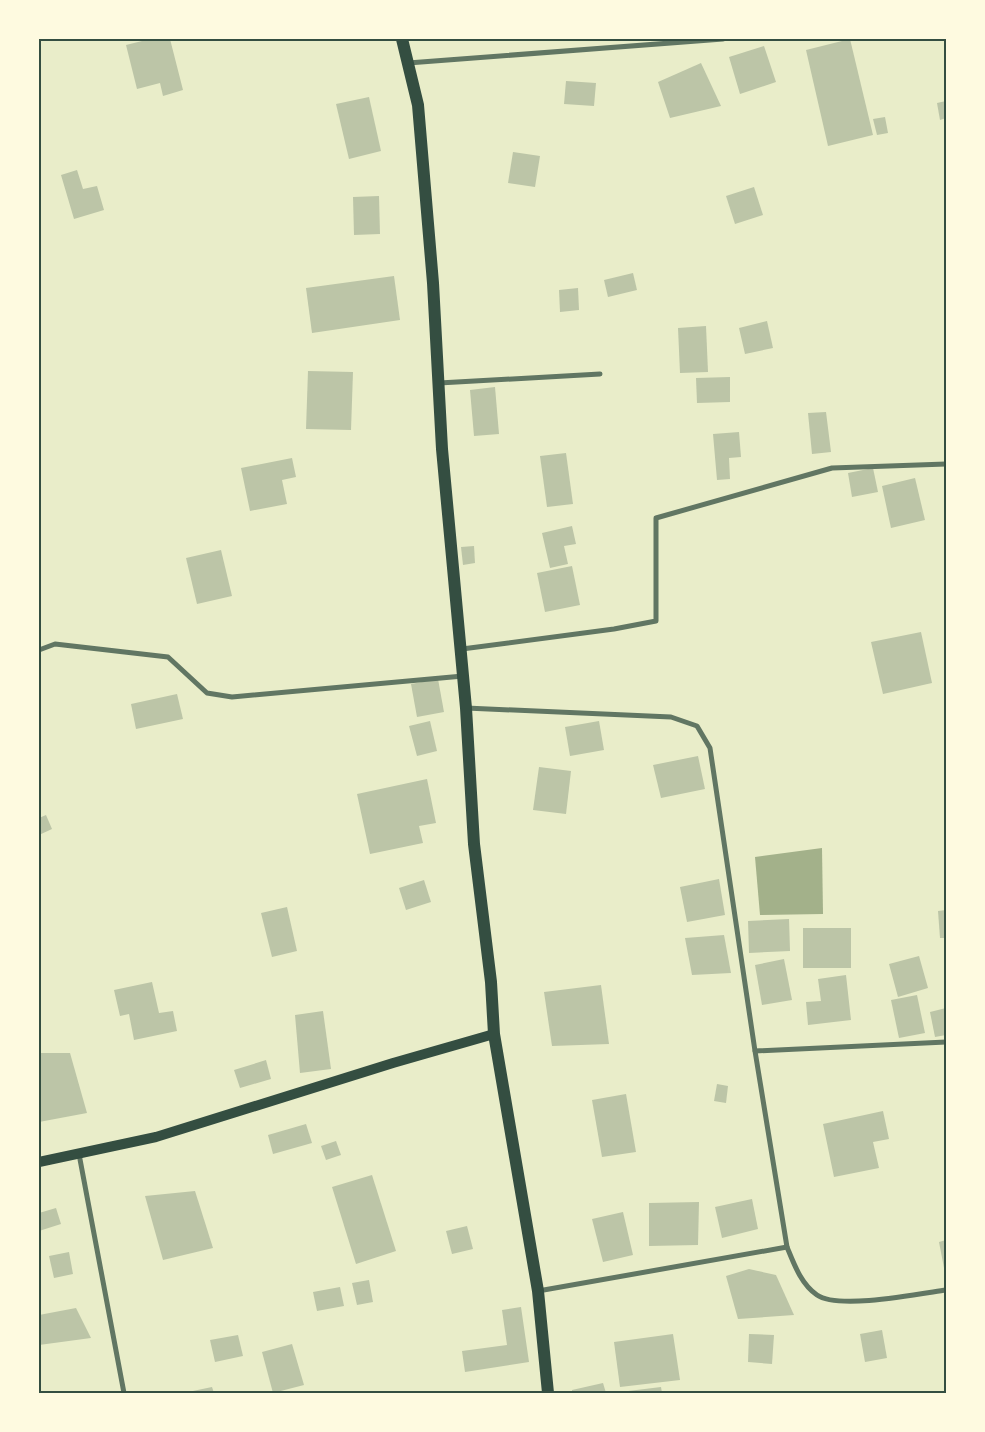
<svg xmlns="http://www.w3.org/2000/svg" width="985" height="1432" font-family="'PT Sans',sans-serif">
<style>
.water{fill:#a3b18a}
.building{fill:#bcc5a7}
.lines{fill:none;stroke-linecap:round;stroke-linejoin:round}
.minor{stroke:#617663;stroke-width:5}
.secondary{stroke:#344e41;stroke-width:10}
.primary{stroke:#344e41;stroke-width:12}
.neatline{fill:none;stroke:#344e41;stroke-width:2}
</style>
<rect width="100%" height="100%" fill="#e9edc9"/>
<!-- water -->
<polygon class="water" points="822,848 823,914 760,915 755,857"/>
<!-- building -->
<g class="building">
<polygon points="150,39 170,39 183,90 163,96 160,83 137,89 126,45"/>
<polygon points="850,39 873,135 828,146 806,50"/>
<polygon points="764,46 776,82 740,94 729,57"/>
<polygon points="701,63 721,106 670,118 658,82"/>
<polygon points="566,81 596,83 594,106 564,104"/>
<polygon points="369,97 381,151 349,159 336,104"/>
<polygon points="946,101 946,118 940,120 937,103"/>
<polygon points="885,117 888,133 877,135 873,119"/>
<polygon points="513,152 540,156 535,187 508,183"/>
<polygon points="77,170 83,189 97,186 104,210 74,219 61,175"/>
<polygon points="754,187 763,215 735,224 726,196"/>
<polygon points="379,196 380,234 354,235 353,197"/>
<polygon points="633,273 637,290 608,297 604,280"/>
<polygon points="394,276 400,320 312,333 306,288"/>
<polygon points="578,288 579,310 560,312 559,290"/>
<polygon points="767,321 773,348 745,354 739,328"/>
<polygon points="706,326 708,372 680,373 678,328"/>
<polygon points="308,371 353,372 351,430 306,429"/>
<polygon points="730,377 730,402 697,403 696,378"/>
<polygon points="495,387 499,434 474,436 470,390"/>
<polygon points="826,412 831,452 812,454 808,413"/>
<polygon points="739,432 741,457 729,458 730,479 717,480 713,434"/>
<polygon points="566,453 573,504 547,507 540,456"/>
<polygon points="292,458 296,477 282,480 287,504 250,511 241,468"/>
<polygon points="873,468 878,492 852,497 848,473"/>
<polygon points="915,478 925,520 891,528 882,486"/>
<polygon points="572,526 576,544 564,546 568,564 550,568 542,533"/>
<polygon points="474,546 475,563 463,565 461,547"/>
<polygon points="221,550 232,596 197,604 186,558"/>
<polygon points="572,566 580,605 545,612 537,573"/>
<polygon points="921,632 932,683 883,694 871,642"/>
<polygon points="438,679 444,712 417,717 411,684"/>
<polygon points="177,694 183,719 136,729 131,704"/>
<polygon points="430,721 437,751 417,756 409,726"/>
<polygon points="599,721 604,750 570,756 565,727"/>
<polygon points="698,756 705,789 661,798 653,765"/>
<polygon points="539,767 571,771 566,814 533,810"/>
<polygon points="427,779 436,823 419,826 423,843 370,854 357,794"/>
<polygon points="46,815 52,829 39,835 39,818"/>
<polygon points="719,879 725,915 687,922 680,887"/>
<polygon points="424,880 431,902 406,910 399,888"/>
<polygon points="287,907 297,951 272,957 261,913"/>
<polygon points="946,910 946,938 940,938 938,911"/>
<polygon points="789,919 790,951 749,953 748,921"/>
<rect x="803" y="928" width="48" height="40"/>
<polygon points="724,935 731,973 692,975 685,938"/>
<polygon points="919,956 928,988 898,997 889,964"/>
<polygon points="784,959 792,1000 762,1005 755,965"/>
<polygon points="846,975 851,1020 808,1025 806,1002 821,1001 818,979"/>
<polygon points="152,982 159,1013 173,1011 177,1031 134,1040 129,1014 120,1016 114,990"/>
<polygon points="601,985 609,1044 552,1046 544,992"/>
<polygon points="917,995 925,1033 899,1038 891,1000"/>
<polygon points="946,1008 946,1035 935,1037 930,1012"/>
<polygon points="323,1011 331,1069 300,1073 295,1015"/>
<polygon points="39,1053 70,1053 87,1113 39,1122"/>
<polygon points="266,1060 271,1079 240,1088 234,1070"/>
<polygon points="717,1084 728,1086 726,1103 714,1101"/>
<polygon points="626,1094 636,1152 602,1157 592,1100"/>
<polygon points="883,1111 889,1139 873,1142 879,1168 834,1177 823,1124"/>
<polygon points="306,1124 312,1143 273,1154 268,1135"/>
<polygon points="336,1141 341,1155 326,1160 321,1146"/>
<polygon points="372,1175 396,1251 356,1264 332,1187"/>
<polygon points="195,1191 213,1248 163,1260 145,1196"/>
<polygon points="752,1199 758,1229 722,1238 715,1207"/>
<polygon points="699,1202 698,1245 649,1246 649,1203"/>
<polygon points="56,1208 61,1224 39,1231 39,1213"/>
<polygon points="623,1212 633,1255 603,1262 592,1219"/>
<polygon points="467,1226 473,1249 452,1254 446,1231"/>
<polygon points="946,1240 946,1273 945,1273 939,1242"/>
<polygon points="69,1252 73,1274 54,1278 49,1256"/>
<polygon points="749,1269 776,1275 794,1315 738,1319 726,1276"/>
<polygon points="369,1280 373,1302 357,1305 352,1283"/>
<polygon points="340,1287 344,1306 317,1311 313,1292"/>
<polygon points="521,1307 529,1362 465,1372 462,1351 507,1345 502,1310"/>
<polygon points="76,1308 91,1338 39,1345 39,1315"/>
<polygon points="882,1330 887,1358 865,1362 860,1334"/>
<polygon points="673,1334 680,1380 620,1387 614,1342"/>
<polygon points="749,1334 774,1335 772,1364 748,1362"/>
<polygon points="238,1335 243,1356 215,1362 210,1340"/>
<polygon points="292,1344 304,1385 273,1393 262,1352"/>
<polygon points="603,1383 606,1393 572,1393 572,1390"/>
<polygon points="212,1387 214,1393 188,1393 188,1392"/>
<polygon points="661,1387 662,1393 621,1393 620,1392"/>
</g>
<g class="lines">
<!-- minor -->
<g class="minor">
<polyline points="408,63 723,39"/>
<polyline points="439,383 600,374"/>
<polyline points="462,649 614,629 656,621 656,518 832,468 946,464"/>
<polyline points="39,650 55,644 168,657 207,693 232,697 463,676"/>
<path d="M466,708L671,717L697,726L710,748L755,1051L787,1247C794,1264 801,1284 817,1295C838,1310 919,1294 946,1290"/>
<polyline points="755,1051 946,1042"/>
<polyline points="79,1154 124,1393"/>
<polyline points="538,1291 787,1247"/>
</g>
<!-- secondary -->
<polyline class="secondary" points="39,1162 156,1137 393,1063 494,1034"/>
<!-- primary -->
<polyline class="primary" points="402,39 418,105 433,283 442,449 466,708 474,844 491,982 494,1034 538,1291 548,1393"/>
</g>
<!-- border -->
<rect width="985" height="1432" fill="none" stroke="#fefae0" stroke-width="80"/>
<rect x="40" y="40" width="905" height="1352" class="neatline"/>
</svg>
